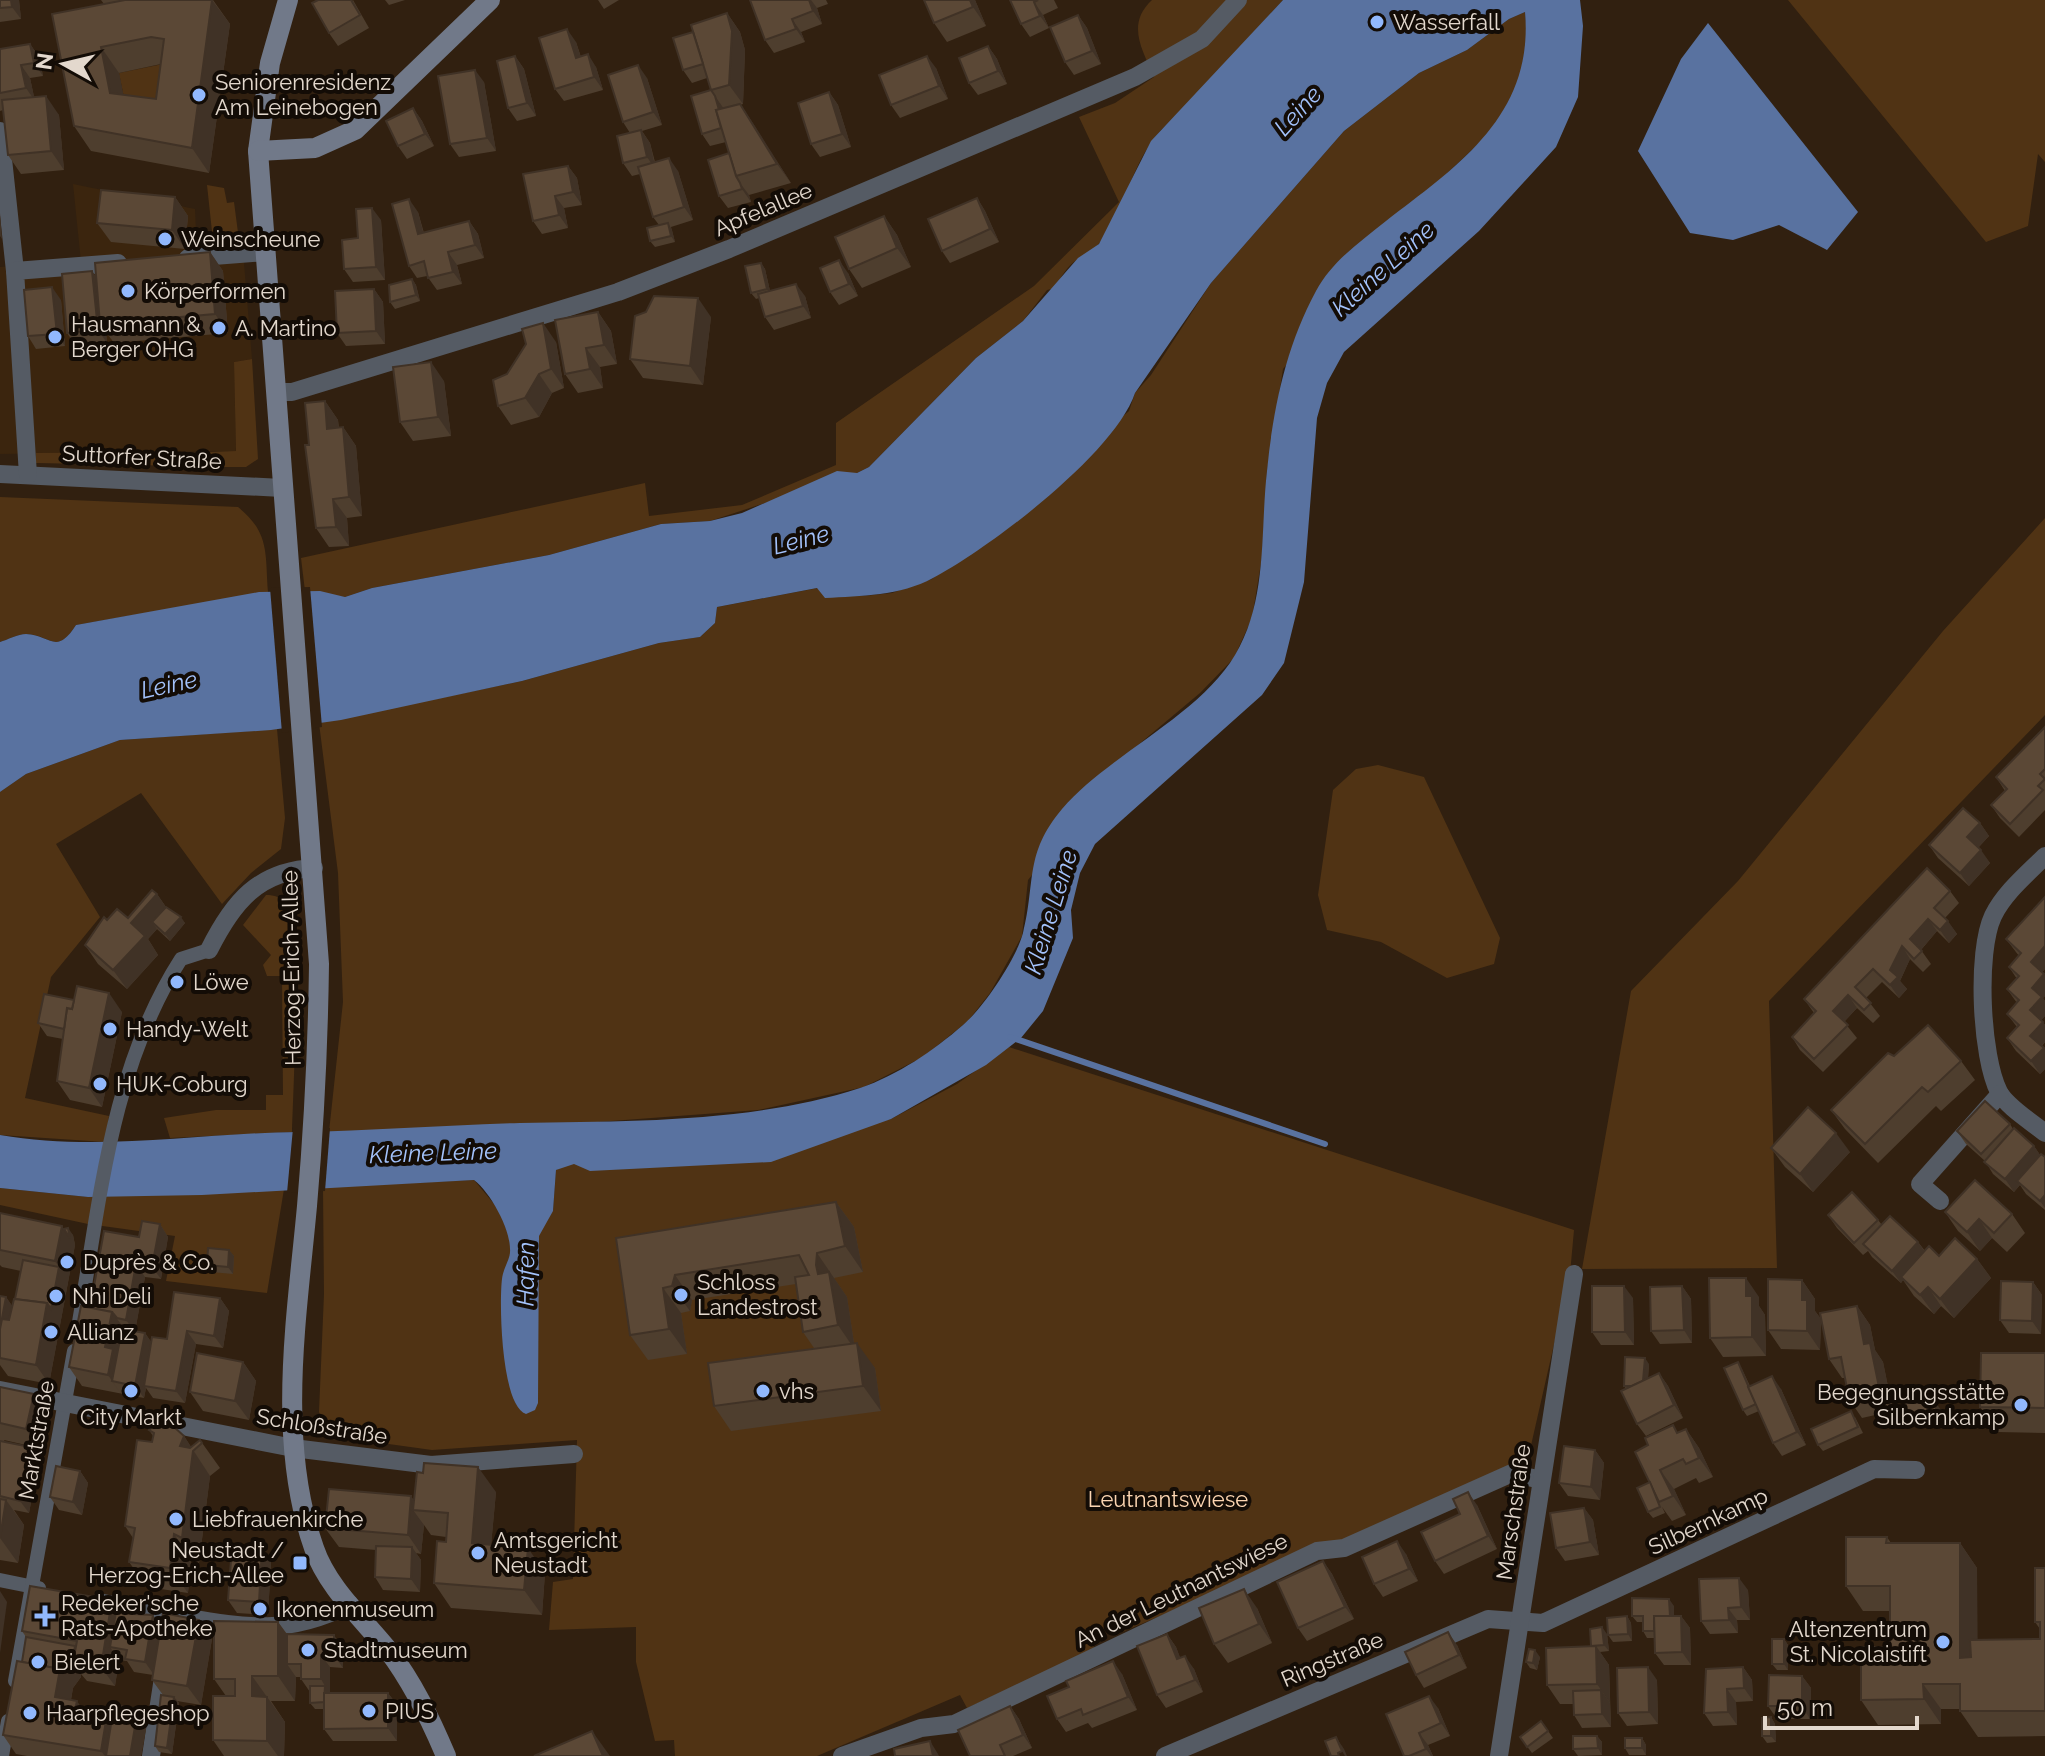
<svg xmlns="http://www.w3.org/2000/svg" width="2045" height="1756" font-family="Raleway,sans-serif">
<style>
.built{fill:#3b250e}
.green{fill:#503314}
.water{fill:#5972a0}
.pier{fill:#312010}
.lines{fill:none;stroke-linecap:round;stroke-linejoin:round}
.stream{stroke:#5972a0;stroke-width:6}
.pedestrian{stroke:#555b64;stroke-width:14}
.minor{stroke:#555b64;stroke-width:18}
.secondary{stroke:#717989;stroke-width:20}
.wall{fill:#4e3e2e;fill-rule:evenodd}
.shaded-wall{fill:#403226}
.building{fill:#5b4836;stroke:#403226;stroke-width:2;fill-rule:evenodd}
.poi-dot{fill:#91b8fd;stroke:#130c06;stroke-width:3}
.labels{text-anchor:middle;stroke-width:8;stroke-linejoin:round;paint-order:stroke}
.poi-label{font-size:22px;fill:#e3d8cd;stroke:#130c06;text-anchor:start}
.street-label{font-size:22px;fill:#e3d8cd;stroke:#130c06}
.park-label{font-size:22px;fill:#fdd6b2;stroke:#130c06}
.water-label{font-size:24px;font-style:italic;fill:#a3c2fb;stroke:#130c06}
</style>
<rect width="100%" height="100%" fill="#312010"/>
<!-- built -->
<polygon class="built" points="73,184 195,209 197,254 243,251 252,359 234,362 236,451 0,454 0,267 81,262"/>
<!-- green -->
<g class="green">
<path d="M1152,0H1283L1176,117C1132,148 1129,207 1098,245C1092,252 1085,254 1078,259C1066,267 1061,277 1055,288L1047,290L1023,321L976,358L869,467L857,473L710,521L661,524L549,555L372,588L345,597L305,591L301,558L645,483L649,516L742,505L836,465V423L1034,286L1119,202L1079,117L1115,103L1154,77C1142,49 1126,24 1152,0Z"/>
<polygon points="1788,0 2045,0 2045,162 2038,154 2028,226 1986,242"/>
<polygon points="1525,12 1527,35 1520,80 1493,130 1441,179 1283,369 1267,471 1262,557 1252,618 1234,658 1200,693 1138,745 1028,880 1022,936 990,993 968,1021 923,1057 864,1087 758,1110 598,1122 329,1132 343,1002 338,873 319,723 522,681 659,643 700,637 715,623 717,607 818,588 864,596 892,593 932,579 1129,411 1135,393 1151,375 1211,283 1344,131 1419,73 1467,50 1509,19"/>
<polygon points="168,63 173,124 128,118 119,73"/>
<polygon points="207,185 224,188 227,203 234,202 240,248 214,250"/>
<polygon points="252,359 258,459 246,467 207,467 208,452 236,451 234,362"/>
<polygon points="185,452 185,466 36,463 36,453"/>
<path d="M0,497L238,507C270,533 265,553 268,592L76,625C56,656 52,635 26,634C18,634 7,640 0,642Z"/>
<polygon points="2045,518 2045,715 1769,1001 1777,1268 1582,1269 1631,991 1738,881 1943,631"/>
<polygon points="277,729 285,818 281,849 251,873 222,904 141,793 56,844 100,917 51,977 25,1098 109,1116 105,1142 0,1135 0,792 26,774 120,740"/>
<polygon points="1378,765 1424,777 1500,938 1494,964 1447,978 1381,942 1327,930 1318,895 1333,790 1356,769"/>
<path d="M266,895C274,895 282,897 287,905C302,932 293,1093 292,1132L170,1138L164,1118L216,1110H266V1095H283L282,976H267L263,965L271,955L243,925Z"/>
<polygon points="1009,1047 1574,1230 1570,1274 1527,1463 1122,1632 1118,1623 1089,1636 1095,1650 967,1708 960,1695 817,1756 675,1756 674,1740 655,1741 636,1662 636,1627 549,1630 553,1582 573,1579 577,1440 432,1450 338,1437 323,1424 319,1412 324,1294 323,1187 474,1180 500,1211 508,1234 553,1211 556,1170 568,1164 891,1119 957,1084"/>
<polygon points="0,1188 88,1197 284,1189 267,1293 166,1281 175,1236 88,1224 0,1205"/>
</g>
<!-- water -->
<g class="water">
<path d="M1283,0H1580L1583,26L1578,97L1556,147L1479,231L1344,352L1327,383L1317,418L1304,582L1284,663L1262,695L1095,844L1080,873L1071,910L1073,938L1043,1011L1021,1038L986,1065L891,1119L771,1162L590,1171L574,1164L556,1170L553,1211L539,1236L538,1403L535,1410L526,1414C501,1406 499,1303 502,1279C503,1268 511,1259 510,1249C510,1228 490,1192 474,1180L202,1195L88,1197L0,1188V1135C98,1152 200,1133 298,1132C372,1131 446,1125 520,1123C631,1121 752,1123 860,1088C898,1075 933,1051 963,1025C984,1007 1016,959 1023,933C1036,882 1024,854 1062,809C1108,755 1199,716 1235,655C1268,600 1260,532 1267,471C1273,409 1286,346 1316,291C1332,261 1360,242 1386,221C1459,165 1534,115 1525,12L1509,19L1467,50L1419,73L1344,131L1211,283L1135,393C1115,453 990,548 933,578C900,596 861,596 825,598L817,588L717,607L715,623L700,637L659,643L522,681L341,720L271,730L120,740L26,774L0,792V642C7,640 18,634 26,634C51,635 56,656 76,625L259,592L320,591L345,597L372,588L549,555L661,524L710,521L742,513L837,471L857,473L869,467L976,358L1023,321L1078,258L1099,244L1151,141Z"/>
<polygon points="1708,23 1858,212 1827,250 1779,225 1733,240 1690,233 1638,151 1681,59"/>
</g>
<!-- pier -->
<g class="pier">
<polygon points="310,587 322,727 282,733 270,588"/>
<polygon points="293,1128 330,1128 325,1191 287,1193"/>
</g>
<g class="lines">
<!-- stream -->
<polyline class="stream" points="1010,1037 1325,1144"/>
<!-- pedestrian -->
<g class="pedestrian">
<path d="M79,1322C100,1199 112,1066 181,959L209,950"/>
<polyline points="0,1580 39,1588"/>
<polyline points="99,1600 173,1615"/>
<polyline points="15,1681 74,1351"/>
<polyline points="2,1756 8,1721"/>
</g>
<!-- minor -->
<g class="minor">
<polyline points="0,131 15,271"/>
<polyline points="188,258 265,252"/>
<polyline points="276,392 292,392 618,292 729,249 1135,77 1202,39 1238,0"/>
<polyline points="0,474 282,488"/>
<polyline points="28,475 15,271 118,263"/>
<path d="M2045,856C2027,874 2004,893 1993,916C1976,952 1981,1057 1999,1092C2007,1107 2032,1122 2045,1133"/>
<path d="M209,950C233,902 258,871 314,868"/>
<polyline points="1940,1201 1920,1184 2000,1094"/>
<polyline points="0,1390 293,1448 431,1465 574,1454"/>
<path d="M171,1626L173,1615C242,1627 286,1637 350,1604"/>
<polyline points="151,1756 164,1671"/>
<polyline points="842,1756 921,1728 954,1724 1317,1551 1344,1548 1512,1473 1541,1480"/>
<polyline points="1165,1756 1488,1619 1543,1623 1874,1469 1916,1470"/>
<polyline points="1499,1756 1574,1274"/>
</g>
<!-- secondary -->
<g class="secondary">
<path d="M288,0L270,63L258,151L319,964C318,1045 314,1125 307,1206C297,1316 276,1440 314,1548C327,1587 363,1619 388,1650C413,1683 430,1718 446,1756"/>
<polyline points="258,151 315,148 355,130 490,0"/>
</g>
</g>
<!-- wall -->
<g class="wall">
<polygon points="0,0 19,0 21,19 0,22"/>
<path d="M101,0H213L230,24L209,173L91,151L74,126L104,4ZM161,64L156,99L123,95L119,73Z"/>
<polygon points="353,0 369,28 338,46 329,33"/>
<polygon points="385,0 405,0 389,5"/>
<polygon points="598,0 619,0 604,9"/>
<polygon points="750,0 826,0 828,4 817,8 822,24 801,32 805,42 774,53 765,40"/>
<polygon points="924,0 975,0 986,26 947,42 934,23"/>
<polygon points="1010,0 1054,0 1058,8 1043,15 1049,28 1030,37 1021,24"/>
<polygon points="727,13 740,32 745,50 743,104 740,105 791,183 749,195 751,202 728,208 719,196 729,153 726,142 710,146 702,134 711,90 707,78 692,83 683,70 693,32"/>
<polygon points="1078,15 1087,28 1101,64 1074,75 1065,62"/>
<polygon points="576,42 581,57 596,67 603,90 564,101 555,89"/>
<polygon points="30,44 39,57 43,76 30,78 34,97 59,115 64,170 21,174 8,155 3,110 0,111 0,49"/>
<polygon points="988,46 997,59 1007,84 978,95 969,83"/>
<polygon points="515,56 524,69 536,116 517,121 508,108"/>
<polygon points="936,68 948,99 900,118 891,105"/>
<polygon points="647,78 662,125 642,131 650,143 655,162 678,171 693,220 671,227 675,242 655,247 650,241 659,225 653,217 640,174 632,176 623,163 630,133 623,122"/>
<polygon points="484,82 496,151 459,157 450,144"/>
<polygon points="829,92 838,105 851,147 820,157 811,144"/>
<polygon points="413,108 422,121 434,146 407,159 398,146"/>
<polygon points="568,166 577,178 582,205 564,208 568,228 542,234 533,221"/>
<polygon points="175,197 188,216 185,249 111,242 97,223"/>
<polygon points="977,198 985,211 999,242 950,263 942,251"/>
<polygon points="418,212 424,233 469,221 478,234 484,258 457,265 462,284 437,290 427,276 417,278 409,266"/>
<polygon points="884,216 897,235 911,267 862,288 849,269"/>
<polygon points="381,220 385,280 353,282 344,269 358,238"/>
<polygon points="210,252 223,271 228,333 114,343 106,332 107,343 76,346 67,333 96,276"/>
<polygon points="761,263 765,269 770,291 805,296 811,318 774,330 765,317 759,298 756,299 751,293"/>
<polygon points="848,273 858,296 839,305 830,292"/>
<polygon points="412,279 416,285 420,301 395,309 390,302"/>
<polygon points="374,289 383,302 385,344 346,346 337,333"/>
<polygon points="61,300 65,346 36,349 28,336"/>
<polygon points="598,312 611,331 617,364 600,367 603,388 578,393 565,374"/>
<polygon points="646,312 711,317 703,385 643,378 630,359"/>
<polygon points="556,342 564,388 552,393 539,417 511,425 498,406 507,374"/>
<polygon points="444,381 451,436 413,441 400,422"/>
<polygon points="325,401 338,420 339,428 343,427 356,446 362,516 347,518 349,546 329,547 316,528 309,445"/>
<polygon points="2045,727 2045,810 2019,837 2000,818 1991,805 2005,791 1996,777"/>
<polygon points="1980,823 1989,836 1978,848 1990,863 1969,886 1938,858 1929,845"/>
<polygon points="1950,891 1959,903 1945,918 1957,934 1949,943 1937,931 1921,950 1931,964 1923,972 1910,959 1900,981 1907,989 1899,998 1882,982 1866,998 1880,1016 1873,1023 1857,1008 1844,1022 1857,1038 1823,1072 1800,1050 1792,1037 1814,1013 1804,999"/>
<polygon points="157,894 166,907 185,923 170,941 157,929 148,939 158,955 127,989 98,964 85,945 107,920 128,918"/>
<polygon points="2045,897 2045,969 2042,972 2045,976 2045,996 2043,998 2045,1001 2045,1016 2041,1020 2045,1025 2045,1042 2042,1046 2045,1050 2045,1069 2040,1074 2016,1051 2007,1038 2017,1027 2007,1014 2017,1003 2007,989 2017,979 2009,967 2019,956 2006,939"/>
<polygon points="74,1000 122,1012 102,1107 70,1100 57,1081 63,1039 47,1036 38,1023"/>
<polygon points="1894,1056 1961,1061 1975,1080 1941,1111 1936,1106 1878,1163 1845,1129 1831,1110"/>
<polygon points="2010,1124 2013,1129 2034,1146 2040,1155 2045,1157 2045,1210 2026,1194 2020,1185 2014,1192 1993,1174 1985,1161 1966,1144 1957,1131"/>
<polygon points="1771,1148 1850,1152 1813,1192 1785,1167"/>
<polygon points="836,1202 854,1227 863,1272 834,1278 847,1297 854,1343 875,1368 881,1411 731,1431 714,1406 814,1348 803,1332 796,1284 692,1300 690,1311 681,1313 687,1354 648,1360 630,1335 616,1238"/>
<polygon points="1945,1212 2012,1214 2025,1233 2007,1252 1992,1238 1980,1251 1958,1231"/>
<polygon points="0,1213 64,1229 73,1235 75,1245 49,1384 8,1376 0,1365 0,1296 6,1297 12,1306 15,1299 21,1271 2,1267 0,1265"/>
<polygon points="1828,1215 1878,1220 1882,1225 1918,1242 1925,1251 1939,1256 1977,1259 1991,1278 1954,1318 1941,1306 1934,1314 1914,1296 1903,1280 1901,1283 1872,1257 1868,1251 1863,1255 1837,1228"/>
<polygon points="160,1224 168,1237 161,1279 145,1277 135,1331 145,1333 151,1342 167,1339 220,1298 229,1311 223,1348 196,1344 185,1403 153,1398 146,1388 144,1398 82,1386 69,1367 90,1308 139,1237"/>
<polygon points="229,1250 234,1256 233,1274 211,1272 207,1265"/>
<polygon points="1802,1280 1815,1299 1815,1311 1821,1319 1820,1350 1781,1349 1768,1330"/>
<polygon points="2033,1282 2042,1295 2041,1334 2009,1333 2000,1320"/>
<polygon points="1682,1286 1691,1299 1692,1343 1660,1344 1651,1331"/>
<polygon points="1759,1297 1759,1306 1765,1315 1766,1356 1723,1357 1710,1338"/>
<polygon points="1633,1298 1634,1345 1601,1345 1592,1332"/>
<polygon points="1857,1306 1870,1325 1875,1350 1883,1362 1893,1411 1862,1418 1849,1399 1845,1378 1842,1378 1829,1359"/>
<polygon points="2045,1353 2045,1433 1998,1432 1980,1407"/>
<polygon points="243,1362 256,1381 249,1420 203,1411 190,1392"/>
<polygon points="1738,1362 1742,1369 1750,1386 1781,1389 1806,1445 1782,1456 1773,1443 1759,1411 1747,1416 1743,1410"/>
<polygon points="1649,1364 1648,1378 1659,1373 1668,1386 1683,1418 1646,1436 1637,1424 1626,1389 1624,1386"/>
<polygon points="0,1387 34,1394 47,1413 39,1448 4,1440 5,1442 30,1447 39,1459 29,1513 14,1510 24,1525 18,1563 0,1560"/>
<polygon points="1941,1410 1940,1426 1911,1425 1906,1419"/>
<polygon points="1855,1417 1863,1433 1823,1451 1818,1445"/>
<polygon points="1686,1429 1699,1448 1713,1477 1699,1483 1696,1478 1674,1489 1686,1515 1672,1521 1662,1507 1665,1513 1653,1518 1648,1512 1650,1482 1678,1432"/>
<polygon points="149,1430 184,1436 191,1447 200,1440 220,1468 210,1476 199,1563 191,1559 188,1593 147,1587 129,1562 133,1538 125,1526 152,1442 153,1436"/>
<polygon points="1595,1450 1604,1463 1600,1500 1568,1496 1559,1483"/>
<polygon points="80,1471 88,1483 82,1515 59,1510 50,1497"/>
<polygon points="496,1492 491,1545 545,1573 542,1615 451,1608 434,1583 446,1542 446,1537 431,1535 424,1525 421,1554 416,1553 421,1560 420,1592 383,1590 375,1577 376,1550 339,1547 325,1528 414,1500"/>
<polygon points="1477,1505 1497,1549 1444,1574 1435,1561"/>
<polygon points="1584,1508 1593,1520 1599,1555 1565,1561 1556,1548"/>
<polygon points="1887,1537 1891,1543 1960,1543 1977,1568 1977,1640 2040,1639 2040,1629 2035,1622 2045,1568 2045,1736 1978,1737 1960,1711 1960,1709 1941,1709 1941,1724 1878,1725 1861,1700 1890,1647 1890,1611 1863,1611 1846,1586"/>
<polygon points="262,1549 271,1562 268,1615 237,1613 228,1600"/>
<polygon points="1406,1554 1418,1581 1383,1597 1374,1584"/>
<polygon points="1323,1561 1332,1574 1354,1619 1307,1641 1298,1628"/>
<polygon points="1748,1590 1750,1620 1737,1620 1738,1633 1710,1634 1701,1621"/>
<polygon points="117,1606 139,1615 161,1627 199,1620 212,1639 201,1705 177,1701 179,1703 172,1754 159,1752 155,1746 163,1695 152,1680 153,1675 134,1672 127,1661 119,1660 115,1686 87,1681 81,1674 81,1677 73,1688 71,1700 84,1711 107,1715 112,1721 147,1722 141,1756 27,1756 16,1754 3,1735 22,1662 26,1637 22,1631"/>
<polygon points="1674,1606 1674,1616 1681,1616 1690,1628 1691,1665 1664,1665 1655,1653 1654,1638 1647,1638 1643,1631 1643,1622 1637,1622 1632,1616"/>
<polygon points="1257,1608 1272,1643 1228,1663 1214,1644"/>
<polygon points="1627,1616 1631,1623 1632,1641 1613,1642 1608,1635"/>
<polygon points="278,1622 287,1634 343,1648 343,1668 330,1667 330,1693 388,1693 397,1705 397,1741 333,1741 324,1729 324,1709 315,1709 310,1703 310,1692 301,1679 301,1677 296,1677 295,1701 271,1701 285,1722 284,1756 224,1756 213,1740 226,1696 214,1679"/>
<polygon points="1167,1634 1176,1647 1180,1658 1194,1669 1203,1692 1166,1708 1157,1695"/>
<polygon points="1607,1634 1609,1651 1600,1652 1609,1665 1611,1727 1582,1728 1574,1715 1573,1704 1560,1704 1547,1685"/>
<polygon points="1784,1639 1788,1645 1788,1670 1777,1670 1772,1664"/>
<polygon points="1457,1645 1467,1668 1424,1688 1416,1675"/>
<polygon points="1540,1657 1537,1670 1530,1668 1526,1662"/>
<polygon points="1743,1667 1752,1680 1753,1701 1736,1702 1737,1725 1713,1726 1704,1713"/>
<polygon points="1122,1674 1137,1710 1092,1728 1088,1723 1066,1732 1057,1719"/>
<polygon points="1802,1676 1811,1688 1810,1719 1777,1719 1768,1706"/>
<polygon points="1657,1680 1658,1724 1627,1726 1618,1713"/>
<polygon points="1010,1706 1019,1719 1032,1748 1013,1756 970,1756"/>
<polygon points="1438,1708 1450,1736 1428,1745 1433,1756 1404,1756 1386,1714"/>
<polygon points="1771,1717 1775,1724 1776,1742 1767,1743 1762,1736"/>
<polygon points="1541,1721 1553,1738 1532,1753 1520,1737"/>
<polygon points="1597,1736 1602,1742 1602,1755 1578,1756 1573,1749"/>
<polygon points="1642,1738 1646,1745 1646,1755 1629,1755 1625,1748"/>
</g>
<!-- shaded-wall -->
<g class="shaded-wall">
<polygon points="11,0 19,0 21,19 12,7"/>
<polygon points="212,0 230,24 209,173 192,148"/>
<polygon points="809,0 811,0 817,8 822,24 813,11"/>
<polygon points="970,0 975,0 986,26 973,7"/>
<polygon points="1034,2 1043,15 1049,28 1040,16"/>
<polygon points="727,13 740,32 745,50 743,104 729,85"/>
<polygon points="1078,15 1087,28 1101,64 1092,51"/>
<polygon points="792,19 801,32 805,42 796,29"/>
<polygon points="567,29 576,42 585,71 576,58"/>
<polygon points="30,44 39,57 43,76 34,63"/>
<polygon points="988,46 997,59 1007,84 998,71"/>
<polygon points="101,47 119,73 128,118 110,93"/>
<polygon points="588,54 596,67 603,90 594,77"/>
<polygon points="515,56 524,69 536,116 527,103"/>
<polygon points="927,56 936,68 948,99 939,86"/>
<polygon points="21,65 30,78 35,101 26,88"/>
<polygon points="638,65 647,78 662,125 653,112"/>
<polygon points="475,70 484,82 496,151 487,138"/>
<polygon points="829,92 838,105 851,147 842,134"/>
<polygon points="46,96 59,115 64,170 51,151"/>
<polygon points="715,96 724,109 724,127"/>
<polygon points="740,104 753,123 791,183 777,164"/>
<polygon points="413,108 422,121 434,146 425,134"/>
<polygon points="641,130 650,143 656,170 647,157"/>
<polygon points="669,158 678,171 693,220 684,207"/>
<polygon points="568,166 577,178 582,205 573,192"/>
<polygon points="740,183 749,195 751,202 742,189"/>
<polygon points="555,196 564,208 568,228 559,215"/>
<polygon points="175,197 188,216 185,249 172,230"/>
<polygon points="977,198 985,211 999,242 990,229"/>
<polygon points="409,199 418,212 427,247 418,234"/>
<polygon points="372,208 381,220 385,280 376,267"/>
<polygon points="0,213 2,239 0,236"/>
<polygon points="884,216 897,235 911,267 897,248"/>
<polygon points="469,221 478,234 484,258 475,245"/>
<polygon points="668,223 672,230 675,242 671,236"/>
<polygon points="210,252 223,271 228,333 215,314"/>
<polygon points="448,252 457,265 462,284 453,272"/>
<polygon points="839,260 848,273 858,296 849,284"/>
<polygon points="761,263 765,269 771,295 767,289"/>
<polygon points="92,271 101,283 100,324 106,332 107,343 98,330"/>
<polygon points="412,279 416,285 420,301 416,295"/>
<polygon points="796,284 805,296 811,318 803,306"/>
<polygon points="52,287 61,300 65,346 57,334"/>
<polygon points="374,289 383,302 385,344 376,331"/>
<polygon points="698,298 711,317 703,385 690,366"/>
<polygon points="598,312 611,331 617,364 604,345"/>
<polygon points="543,323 556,342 564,388 551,369"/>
<polygon points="586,348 600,367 603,388 590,369"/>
<polygon points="431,362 444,381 451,436 438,417"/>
<polygon points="539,374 552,393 539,417 525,398"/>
<polygon points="325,401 338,420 340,448 327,429"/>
<polygon points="343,427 356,446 362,516 349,497"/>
<polygon points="333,499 347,518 349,546 336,527"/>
<polygon points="1980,823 1989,836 1976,850 1967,837"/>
<polygon points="1981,850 1990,863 1969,886 1960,873"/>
<polygon points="157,894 170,913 152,922 157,929 148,939 158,955 127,989 113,970 131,923"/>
<polygon points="181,917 185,923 170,941 165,934"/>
<polygon points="1928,919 1937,931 1919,952 1910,939"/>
<polygon points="1948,921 1957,934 1949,943 1940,930"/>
<polygon points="1902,946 1910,959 1900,981 1907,989 1899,998 1890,985 1890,970"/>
<polygon points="2045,946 2045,969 2040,975 2031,962"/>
<polygon points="2044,974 2045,976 2045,996 2043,998 2045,1001 2045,1016 2039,1023 2030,1010 2032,988"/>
<polygon points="109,993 122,1012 102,1107 89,1088"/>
<polygon points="1848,995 1857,1008 1842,1024 1833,1011"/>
<polygon points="2043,1022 2045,1025 2045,1042 2039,1048 2030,1036"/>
<polygon points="2044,1048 2045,1050 2045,1069 2040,1074 2031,1061"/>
<polygon points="1836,1133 1850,1152 1813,1192 1800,1174"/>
<polygon points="2034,1146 2043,1159 2017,1181 2020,1185 2014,1192 2005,1179"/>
<polygon points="2045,1195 2045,1208 2040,1201"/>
<polygon points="836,1202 854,1227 863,1272 845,1246"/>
<polygon points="1979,1219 1992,1238 1980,1251 1967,1232"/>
<polygon points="160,1224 168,1237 161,1279 152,1267"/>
<polygon points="62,1226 70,1238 68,1228 73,1235 75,1245 49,1384 36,1365 47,1303 59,1267 55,1261"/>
<polygon points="1918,1242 1927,1255 1901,1277 1903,1280 1901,1283 1892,1271"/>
<polygon points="229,1250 234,1256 233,1274 228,1267"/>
<polygon points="817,1253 847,1297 855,1350 838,1325 818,1274 816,1265"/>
<polygon points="1977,1259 1991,1278 1954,1318 1940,1299"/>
<polygon points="136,1264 145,1277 135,1332 126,1320"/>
<polygon points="675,1275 692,1300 690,1311 672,1286"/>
<polygon points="1746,1278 1759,1297 1759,1306 1765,1315 1766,1356 1752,1337 1746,1296"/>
<polygon points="1802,1280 1815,1299 1815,1311 1821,1319 1820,1350 1807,1331 1802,1300"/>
<polygon points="2033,1282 2042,1295 2041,1334 2032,1321"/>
<polygon points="1624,1286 1633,1298 1634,1345 1625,1332"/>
<polygon points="1682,1286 1691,1299 1692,1343 1684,1330"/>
<polygon points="1928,1287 1941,1306 1934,1314 1920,1295"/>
<polygon points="663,1288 681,1313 687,1354 669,1329"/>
<polygon points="6,1297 15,1310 0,1357 0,1335"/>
<polygon points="220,1298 229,1311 223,1348 214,1336"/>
<polygon points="1857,1306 1870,1325 1875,1350 1883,1362 1893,1411 1880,1392 1864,1344"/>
<polygon points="112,1312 126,1331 112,1381 121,1394 108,1375 105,1347"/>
<polygon points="187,1331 196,1344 185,1403 176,1391"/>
<polygon points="145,1333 154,1346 144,1386 146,1388 144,1398 135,1386"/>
<polygon points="857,1343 875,1368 881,1411 863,1386"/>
<polygon points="1645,1358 1649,1364 1647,1394 1643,1387"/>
<polygon points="243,1362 256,1381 249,1420 235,1401"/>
<polygon points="1659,1373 1668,1386 1683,1418 1674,1405"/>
<polygon points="1772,1376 1781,1389 1806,1445 1797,1432"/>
<polygon points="34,1394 47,1413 39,1448 26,1429"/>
<polygon points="1936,1403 1941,1410 1940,1426 1936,1420"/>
<polygon points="1686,1429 1699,1448 1713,1477 1699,1458"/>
<polygon points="184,1436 210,1476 199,1563 182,1538 180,1446"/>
<polygon points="30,1447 39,1459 29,1513 20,1501"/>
<polygon points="1595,1450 1604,1463 1600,1500 1591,1487"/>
<polygon points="478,1467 496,1492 489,1568 472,1543"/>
<polygon points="1660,1470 1674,1489 1686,1515 1673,1496"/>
<polygon points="80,1471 88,1483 82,1515 73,1502"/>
<polygon points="1468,1492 1477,1505 1497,1549 1488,1536"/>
<polygon points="411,1496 422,1511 413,1510 424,1525 421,1554 408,1535"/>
<polygon points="6,1500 24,1525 18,1563 0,1538"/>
<polygon points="1584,1508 1593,1520 1599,1555 1590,1542"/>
<polygon points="174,1534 191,1559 188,1593 170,1568"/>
<polygon points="1397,1541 1406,1554 1418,1581 1409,1569"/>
<polygon points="1960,1543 1977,1568 1978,1683 1960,1658"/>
<polygon points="412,1547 421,1560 420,1592 411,1579"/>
<polygon points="528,1548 545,1573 542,1615 524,1590"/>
<polygon points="262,1549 271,1562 268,1615 259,1602"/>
<polygon points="1323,1561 1332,1574 1354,1619 1345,1607"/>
<polygon points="1739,1578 1748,1590 1750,1620 1741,1607"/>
<polygon points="1244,1589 1257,1608 1272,1643 1259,1624"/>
<polygon points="0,1591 7,1602 0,1653"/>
<polygon points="1669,1599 1674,1606 1674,1624 1670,1617"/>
<polygon points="112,1600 126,1619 110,1647 119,1660 115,1686 101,1667"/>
<polygon points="1728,1608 1737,1620 1738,1633 1729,1620"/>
<polygon points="153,1615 162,1628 154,1675 145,1662"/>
<polygon points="1627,1616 1631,1623 1632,1641 1628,1634"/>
<polygon points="1681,1616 1690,1628 1691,1665 1682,1652"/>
<polygon points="199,1620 212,1639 201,1705 187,1686"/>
<polygon points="278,1622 296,1647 287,1664 296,1677 295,1701 278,1676"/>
<polygon points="1602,1627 1607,1634 1609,1651 1604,1645"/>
<polygon points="1448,1632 1457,1645 1467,1668 1459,1655"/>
<polygon points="1167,1634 1176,1647 1186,1672 1177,1659"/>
<polygon points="334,1635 343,1648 343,1668 334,1655"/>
<polygon points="1784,1639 1788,1645 1788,1670 1784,1664"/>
<polygon points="75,1646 73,1662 81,1674 81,1677 73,1688 68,1716 55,1697 60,1669"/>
<polygon points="1596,1646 1609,1665 1610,1703 1597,1684"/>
<polygon points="1535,1650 1540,1657 1537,1670 1533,1663"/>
<polygon points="321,1655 330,1667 330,1709 326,1702 325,1686 321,1679"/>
<polygon points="1185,1656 1194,1669 1203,1692 1195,1680"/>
<polygon points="1113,1661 1122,1674 1137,1710 1128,1697"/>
<polygon points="1648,1667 1657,1680 1658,1724 1649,1712"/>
<polygon points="1743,1667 1752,1680 1753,1701 1744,1688"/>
<polygon points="252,1676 285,1722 284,1756 278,1756 267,1741 252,1696"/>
<polygon points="1802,1676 1811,1688 1810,1719 1802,1706"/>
<polygon points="1923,1684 1941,1709 1941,1724 1924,1699"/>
<polygon points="1727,1689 1736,1702 1737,1725 1728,1712"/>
<polygon points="1601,1690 1610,1703 1611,1727 1602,1714"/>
<polygon points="388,1693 397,1705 397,1741 388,1728"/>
<polygon points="1429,1696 1438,1708 1450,1736 1441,1723"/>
<polygon points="174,1697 179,1703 172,1754 167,1748"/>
<polygon points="77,1701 90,1720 75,1710"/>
<polygon points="1010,1706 1019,1719 1032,1748 1023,1735"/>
<polygon points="138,1709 147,1722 141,1756 130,1756"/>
<polygon points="107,1715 120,1734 117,1756 105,1756 101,1751"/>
<polygon points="1771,1717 1775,1724 1776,1742 1771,1736"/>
<polygon points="592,1731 610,1756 603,1756"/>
<polygon points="1419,1733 1428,1745 1433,1756 1431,1756 1426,1749"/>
<polygon points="1597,1736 1602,1742 1602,1755 1598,1748"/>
<polygon points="1336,1737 1344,1749 1347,1756 1345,1756 1342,1751"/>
<polygon points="1642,1738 1646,1745 1646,1755 1642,1748"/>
<polygon points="930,1741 938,1754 939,1756 933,1756"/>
</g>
<!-- building -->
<g class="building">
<polygon points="0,0 11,0 12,7 0,8"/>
<path d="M125,0H212L192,148L74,126L52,14ZM151,37L164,39L156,99L110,93L101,47Z"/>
<polygon points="318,0 351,0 360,15 329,33 312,3"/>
<polygon points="750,0 809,0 813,11 792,19 796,29 765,40"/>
<polygon points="924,0 970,0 973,7 934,23"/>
<polygon points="1010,0 1038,0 1034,2 1040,16 1021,24"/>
<polygon points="727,13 732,31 729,85 711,90 691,25"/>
<polygon points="1078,15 1092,51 1065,62 1050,27"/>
<polygon points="567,29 576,58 588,54 594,77 555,89 539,38"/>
<polygon points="693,32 703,64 683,70 673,38"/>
<polygon points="30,44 34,63 21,65 26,88 0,93 0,49"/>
<polygon points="988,46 998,71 969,83 959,58"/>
<polygon points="515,56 527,103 508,108 497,61"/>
<polygon points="927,56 939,86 891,105 879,75"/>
<polygon points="638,65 653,112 623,122 608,75"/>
<polygon points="475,70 487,138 450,144 438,76"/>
<polygon points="711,90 715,96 719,110 716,110 721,128 702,134 691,96"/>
<polygon points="829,92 842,134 811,144 798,103"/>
<polygon points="46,96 51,151 8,155 2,100"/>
<polygon points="740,104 777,164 736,176 716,110"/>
<polygon points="413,108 425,134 398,146 386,121"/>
<polygon points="641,130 647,157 623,163 617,136"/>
<polygon points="729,153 736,176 740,183 742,189 719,196 708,160"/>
<polygon points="669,158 684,207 653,217 638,167"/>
<polygon points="568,166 573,192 555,196 559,215 533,221 523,174"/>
<polygon points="101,190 175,197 172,230 97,223"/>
<polygon points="977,198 990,229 942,251 928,219"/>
<polygon points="409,199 418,234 469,221 475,245 448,252 453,272 428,278 424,261 409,266 392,204"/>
<polygon points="372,208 376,267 344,269 342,240 358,238 356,209"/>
<polygon points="884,216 897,248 849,269 835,237"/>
<polygon points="668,223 671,236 650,241 647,228"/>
<polygon points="210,252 215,314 100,324 95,263"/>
<polygon points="839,260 849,284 830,292 820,268"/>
<polygon points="761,263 767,289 751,293 745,266"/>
<polygon points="92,271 98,330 67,333 62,274"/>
<polygon points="412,279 416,295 390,302 389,285"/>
<polygon points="796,284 803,306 765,317 758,294"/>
<polygon points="52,287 57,334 28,336 24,290"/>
<polygon points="374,289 376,331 337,333 335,291"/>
<polygon points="654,296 698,298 690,366 630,359 635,316 646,312"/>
<polygon points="598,312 604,345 586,348 590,369 565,374 555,320"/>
<polygon points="543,323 551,369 539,374 525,398 498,406 493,380 507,374 526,344 522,329"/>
<polygon points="431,362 438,417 400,422 393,367"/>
<polygon points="325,401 327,429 343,427 349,497 333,499 336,527 316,528 305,445 309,445 305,403"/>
<polygon points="2045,727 2045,769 2040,774 2045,779 2038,786 2043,790 2010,824 1991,805 2007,789 1996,777"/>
<polygon points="1963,808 1980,823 1967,837 1981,850 1960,873 1929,845"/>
<polygon points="1927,868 1950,891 1934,908 1948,921 1940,930 1928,919 1910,939 1922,951 1914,959 1902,946 1890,970 1898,977 1890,985 1873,969 1855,987 1871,1003 1864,1010 1848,995 1833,1011 1848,1025 1814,1059 1792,1037 1816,1011 1804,999"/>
<polygon points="152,890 157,894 131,923 145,936 113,970 85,945 104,917 107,920 117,909 128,918"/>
<polygon points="2045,897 2045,946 2031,962 2044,974 2032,988 2042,997 2030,1010 2043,1022 2030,1036 2044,1048 2031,1061 2007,1038 2019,1025 2007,1014 2019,1000 2007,989 2019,976 2009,967 2021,953 2006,939"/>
<polygon points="166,907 181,917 165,934 152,922"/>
<polygon points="77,986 109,993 89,1088 57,1081 67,1008 72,1009"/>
<polygon points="44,994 74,1000 72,1009 67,1008 64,1029 38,1023"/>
<polygon points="1928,1025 1961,1061 1928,1092 1922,1087 1865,1144 1831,1110 1888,1053 1894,1056"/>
<polygon points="1985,1101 2010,1124 1981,1154 1957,1131"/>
<polygon points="1808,1107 1836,1133 1800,1174 1771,1148"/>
<polygon points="2014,1128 2034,1146 2005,1179 1984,1162"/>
<polygon points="2041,1154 2045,1157 2045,1195 2040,1201 2017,1181"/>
<polygon points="1975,1180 2012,1214 1994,1233 1979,1219 1967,1232 1945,1212"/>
<polygon points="1852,1192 1878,1220 1854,1243 1828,1215"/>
<polygon points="836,1202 845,1246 817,1253 816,1265 818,1274 829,1272 838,1325 803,1332 795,1277 809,1275 799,1255 675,1275 672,1286 663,1288 669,1329 630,1335 616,1238"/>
<polygon points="0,1213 62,1226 55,1261 0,1250"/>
<polygon points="1890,1216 1918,1242 1892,1271 1863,1244"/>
<polygon points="142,1221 160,1224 152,1267 136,1264 126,1320 117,1318 112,1312 90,1308 104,1231 139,1237"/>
<polygon points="68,1228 70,1238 64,1229"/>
<polygon points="1955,1238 1977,1259 1940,1299 1928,1287 1920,1295 1901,1277 1929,1246 1939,1256"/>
<polygon points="208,1248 229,1250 228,1267 207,1265"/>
<polygon points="23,1260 59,1267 51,1309 47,1303 15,1299"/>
<polygon points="1709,1278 1746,1278 1746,1296 1752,1296 1752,1337 1710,1338"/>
<polygon points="1768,1279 1802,1280 1802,1300 1807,1300 1807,1331 1768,1330"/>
<polygon points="2001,1281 2033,1282 2032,1321 2000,1320"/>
<polygon points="1592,1286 1624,1286 1625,1332 1592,1332"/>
<polygon points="1682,1286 1684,1330 1651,1331 1650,1287"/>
<polygon points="174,1292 220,1298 214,1336 187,1331 176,1391 144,1386 152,1337 167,1339"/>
<polygon points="0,1296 6,1297 0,1329"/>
<polygon points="14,1299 47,1303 36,1365 0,1358 0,1329 2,1319 9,1320"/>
<polygon points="81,1306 112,1312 105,1347 113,1349 108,1375 69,1367"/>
<polygon points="1857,1306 1864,1344 1870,1343 1880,1392 1849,1399 1841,1357 1829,1359 1820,1313"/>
<polygon points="122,1329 145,1333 135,1386 112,1381"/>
<polygon points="857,1343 863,1386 714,1406 708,1363"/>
<polygon points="197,1353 243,1362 235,1401 190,1392"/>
<polygon points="1981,1353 2045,1353 2045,1408 1980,1407"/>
<polygon points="1625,1357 1645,1358 1643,1381 1632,1386 1624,1386"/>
<polygon points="1738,1362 1756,1404 1743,1410 1724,1368"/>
<polygon points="1659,1373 1674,1405 1637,1424 1621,1391"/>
<polygon points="1772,1376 1797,1432 1773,1443 1748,1387"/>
<polygon points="0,1387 34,1394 26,1429 0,1423"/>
<polygon points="1906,1403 1936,1403 1936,1420 1906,1419"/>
<polygon points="1851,1411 1858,1427 1818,1445 1811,1429"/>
<polygon points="1673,1425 1677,1433 1686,1429 1699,1458 1686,1464 1683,1459 1660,1470 1673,1496 1659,1502 1635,1452 1648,1445 1645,1438"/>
<polygon points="152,1427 174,1427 184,1436 180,1446 190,1448 200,1440 202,1443 193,1451 182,1538 174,1534 170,1568 129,1562 135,1528 125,1526 137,1440 152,1442 154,1433 149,1430"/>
<polygon points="0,1441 30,1447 20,1501 0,1496"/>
<polygon points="1564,1446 1595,1450 1591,1487 1559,1483"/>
<polygon points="424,1463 478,1467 472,1543 528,1548 524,1590 434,1583 437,1541 446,1542 448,1513 413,1510 417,1472 423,1473"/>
<polygon points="56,1466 80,1471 73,1502 50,1497"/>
<polygon points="1650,1482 1660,1507 1648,1512 1637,1488"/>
<polygon points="329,1489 411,1496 408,1535 325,1528"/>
<polygon points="1468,1492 1488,1536 1435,1561 1421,1532 1460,1514 1453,1499"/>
<polygon points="0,1499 6,1500 0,1538"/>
<polygon points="1584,1508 1590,1542 1556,1548 1550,1513"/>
<polygon points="1846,1537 1887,1537 1886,1543 1960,1543 1960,1658 1971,1657 1970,1640 2040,1639 2040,1622 2035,1622 2035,1568 2045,1568 2045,1711 1960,1711 1960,1684 1923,1684 1924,1699 1861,1700 1861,1647 1890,1647 1890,1586 1846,1586"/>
<polygon points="1397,1541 1409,1569 1374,1584 1362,1557"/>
<polygon points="376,1546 412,1547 411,1579 375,1577"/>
<polygon points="232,1547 262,1549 259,1602 228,1600"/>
<polygon points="1323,1561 1345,1607 1298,1628 1277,1582"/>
<polygon points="1739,1578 1741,1607 1728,1608 1729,1620 1701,1621 1699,1579"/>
<polygon points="30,1586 112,1600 101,1667 73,1662 77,1641 22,1631"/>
<polygon points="1244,1589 1259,1624 1214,1644 1199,1608"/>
<polygon points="1632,1598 1669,1599 1670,1616 1654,1616 1654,1631 1643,1631 1643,1616 1632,1616"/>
<polygon points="117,1606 136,1610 135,1614 153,1615 145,1662 125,1659 127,1650 110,1647"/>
<polygon points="163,1613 199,1620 187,1686 152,1680"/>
<polygon points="1627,1616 1628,1634 1608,1635 1607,1618"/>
<polygon points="1654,1616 1681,1616 1682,1652 1655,1653"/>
<polygon points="214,1621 278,1622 278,1676 252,1676 252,1696 267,1697 267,1741 213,1740 213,1696 235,1696 235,1679 214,1679"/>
<polygon points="1602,1627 1604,1645 1591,1646 1590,1629"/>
<polygon points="1448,1632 1459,1655 1416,1675 1405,1652"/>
<polygon points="287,1634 334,1635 334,1655 321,1655 321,1679 301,1679 301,1664 287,1664"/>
<polygon points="1167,1634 1177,1659 1185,1656 1195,1680 1157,1695 1137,1646"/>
<polygon points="26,1637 75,1646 72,1665 64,1675 60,1669 22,1662"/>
<rect x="1772" y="1639" width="12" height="25"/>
<polygon points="1596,1646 1597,1684 1547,1685 1546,1648"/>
<polygon points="1529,1649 1535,1650 1533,1663 1526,1662"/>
<polygon points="17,1661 60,1669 55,1697 77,1701 75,1710 107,1715 101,1751 3,1735"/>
<polygon points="1113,1661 1128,1697 1083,1715 1081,1709 1057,1719 1047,1696 1069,1687 1066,1681"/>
<polygon points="1648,1667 1649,1712 1618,1713 1617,1668"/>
<polygon points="1743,1667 1744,1688 1727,1689 1728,1712 1704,1713 1706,1669"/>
<polygon points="1769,1675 1802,1676 1802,1706 1768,1706"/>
<polygon points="310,1686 325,1686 324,1702 310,1703"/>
<polygon points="1601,1690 1602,1714 1574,1715 1573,1691"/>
<polygon points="324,1693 388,1693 388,1728 324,1729"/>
<polygon points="161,1695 174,1697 167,1748 155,1746"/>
<polygon points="1429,1696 1441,1723 1419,1733 1426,1749 1409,1756 1404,1756 1386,1714"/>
<polygon points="114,1705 138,1709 130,1756 106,1756"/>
<polygon points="1010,1706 1023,1735 1000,1745 1005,1756 970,1756 958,1730"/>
<polygon points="1771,1717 1771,1736 1762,1736 1762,1718"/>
<polygon points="1541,1721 1548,1731 1527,1747 1520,1737"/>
<polygon points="592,1731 603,1756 534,1756"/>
<polygon points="1573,1736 1597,1736 1598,1748 1573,1749"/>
<polygon points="1336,1737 1342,1751 1338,1753 1339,1756 1330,1756 1331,1756 1325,1741"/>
<rect x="1625" y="1738" width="17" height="10"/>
<polygon points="930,1741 933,1756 895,1756 894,1749"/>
</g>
<!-- markers -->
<g class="poi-dot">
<circle cx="1377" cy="22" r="8"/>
<circle cx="199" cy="95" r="8"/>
<circle cx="165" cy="239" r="8"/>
<circle cx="128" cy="291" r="8"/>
<circle cx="219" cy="328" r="8"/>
<circle cx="55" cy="337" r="8"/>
<circle cx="177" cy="982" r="8"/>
<circle cx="110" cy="1029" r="8"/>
<circle cx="100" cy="1084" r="8"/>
<circle cx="67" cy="1262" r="8"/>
<circle cx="681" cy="1295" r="8"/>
<circle cx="56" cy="1296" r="8"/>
<circle cx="51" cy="1332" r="8"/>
<circle cx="131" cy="1391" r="8"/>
<circle cx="763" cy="1391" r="8"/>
<circle cx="2021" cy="1405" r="8"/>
<circle cx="176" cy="1519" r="8"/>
<circle cx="478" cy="1553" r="8"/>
<rect x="292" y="1555" width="16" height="16" rx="4"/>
<circle cx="260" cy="1609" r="8"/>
<path d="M41 1604h8v8h8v8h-8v8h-8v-8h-8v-8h8z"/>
<circle cx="1943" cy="1642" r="8"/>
<circle cx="308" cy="1650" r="8"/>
<circle cx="38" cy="1662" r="8"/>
<circle cx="369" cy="1711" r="8"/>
<circle cx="30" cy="1713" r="8"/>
</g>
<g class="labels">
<!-- poi labels -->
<g class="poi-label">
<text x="1393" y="30">Wasserfall</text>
<text x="215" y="90">Seniorenresidenz<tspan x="215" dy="25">Am Leinebogen</tspan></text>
<text x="181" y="247">Weinscheune</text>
<text x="144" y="299">Körperformen</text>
<text x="71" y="332">Hausmann &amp;<tspan x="71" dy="25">Berger OHG</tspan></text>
<text x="235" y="336">A. Martino</text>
<text x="193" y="990">Löwe</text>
<text x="126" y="1037">Handy-Welt</text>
<text x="116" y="1092">HUK-Coburg</text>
<text x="83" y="1270">Duprès &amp; Co.</text>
<text x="697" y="1290">Schloss<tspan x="697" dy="25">Landestrost</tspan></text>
<text x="72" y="1304">Nhi Deli</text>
<text x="67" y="1340">Allianz</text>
<text x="779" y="1399">vhs</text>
<text x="2005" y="1400" text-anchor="end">Begegnungsstätte<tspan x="2005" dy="25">Silbernkamp</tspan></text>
<text x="131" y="1425" text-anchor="middle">City Markt</text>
<text x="192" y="1527">Liebfrauenkirche</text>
<text x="494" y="1548">Amtsgericht<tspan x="494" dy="25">Neustadt</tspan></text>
<text x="284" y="1558" text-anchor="end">Neustadt /<tspan x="284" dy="25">Herzog-Erich-Allee</tspan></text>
<text x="61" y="1611">Redeker'sche<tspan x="61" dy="25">Rats-Apotheke</tspan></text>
<text x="276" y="1617">Ikonenmuseum</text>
<text x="1927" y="1637" text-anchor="end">Altenzentrum<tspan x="1927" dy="25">St. Nicolaistift</tspan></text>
<text x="324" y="1658">Stadtmuseum</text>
<text x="54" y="1670">Bielert</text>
<text x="385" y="1719">PIUS</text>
<text x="46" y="1721">Haarpflegeshop</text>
</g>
<!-- street labels -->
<g class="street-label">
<text transform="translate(763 209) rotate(-23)" y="8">Apfelallee</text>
<text transform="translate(142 457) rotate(3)" y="8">Suttorfer Straße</text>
<text transform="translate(291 968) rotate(-91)" y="8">Herzog-Erich-Allee</text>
<text transform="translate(322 1426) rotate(9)" y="8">Schloßstraße</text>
<text transform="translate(36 1440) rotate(-80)" y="8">Marktstraße</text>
<text transform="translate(1513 1512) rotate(-82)" y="8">Marschstraße</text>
<text transform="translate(1708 1521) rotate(-25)" y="8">Silbernkamp</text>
<text transform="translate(1181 1590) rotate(-26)" y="8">An der Leutnantswiese</text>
<text transform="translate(1332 1659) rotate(-23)" y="8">Ringstraße</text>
</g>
<!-- park labels -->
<g class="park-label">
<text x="1168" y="1507">Leutnantswiese</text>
</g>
<!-- water labels -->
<g class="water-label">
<text transform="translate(1298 111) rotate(-48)" y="8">Leine</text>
<text transform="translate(1383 269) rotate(-42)" y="8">Kleine Leine</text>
<text transform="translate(801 540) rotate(-14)" y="8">Leine</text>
<text transform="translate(169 685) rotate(-12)" y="8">Leine</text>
<text transform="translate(1051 912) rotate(-73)" y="8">Kleine Leine</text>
<text transform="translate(433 1153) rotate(-2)" y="8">Kleine Leine</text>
<text transform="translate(526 1274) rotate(-89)" y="8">Hafen</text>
</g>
</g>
<!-- north arrow -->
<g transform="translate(64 64) rotate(278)" stroke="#130c06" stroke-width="6" paint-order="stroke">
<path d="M0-6L14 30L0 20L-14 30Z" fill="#e3d8cd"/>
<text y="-12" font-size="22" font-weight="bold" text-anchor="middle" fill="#e3d8cd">N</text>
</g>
<!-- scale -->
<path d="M1765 1716v12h152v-12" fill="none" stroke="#e3d8cd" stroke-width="4"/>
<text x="1777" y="1716" font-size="24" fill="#e3d8cd" stroke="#130c06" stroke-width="6" paint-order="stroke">50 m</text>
</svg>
